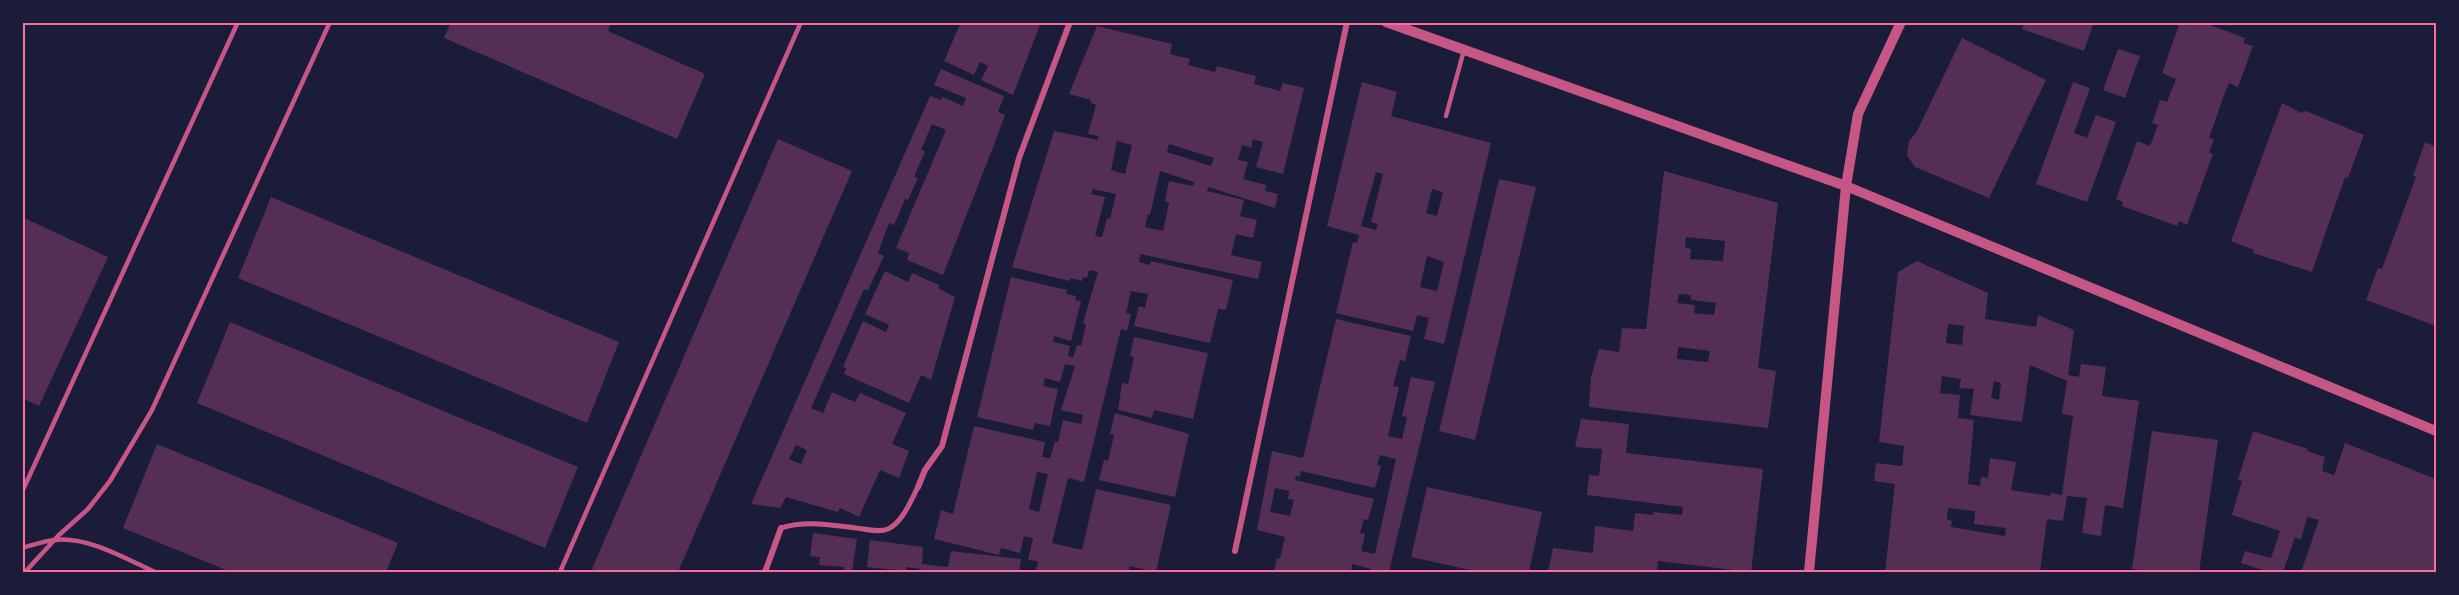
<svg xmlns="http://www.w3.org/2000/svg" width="2459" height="595" font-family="'Fira Sans',sans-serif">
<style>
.building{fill:#542f53;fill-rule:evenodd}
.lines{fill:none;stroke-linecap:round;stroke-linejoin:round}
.service{stroke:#c65784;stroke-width:4.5}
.pedestrian{stroke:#c65784;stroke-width:5}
.minor{stroke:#c65784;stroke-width:6}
.tertiary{stroke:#c65784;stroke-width:10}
.neatline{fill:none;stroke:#ff6b9d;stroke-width:2}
</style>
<rect width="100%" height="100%" fill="#1b1b3a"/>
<!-- building -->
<g class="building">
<polygon points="451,22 611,22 608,31 705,74 677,139 444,38"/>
<polygon points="961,22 1041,22 1013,95 981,80 988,66 980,62 974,75 944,61"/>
<polygon points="2024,22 2094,22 2084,51 2022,29"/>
<polygon points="2180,22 2190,26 2191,22 2202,22 2245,38 2243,43 2253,46 2238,87 2229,83 2223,98 2209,138 2214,139 2209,153 2213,154 2187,225 2179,221 2177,226 2122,206 2123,202 2116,199 2137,141 2150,146 2158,125 2152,123 2160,100 2167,102 2176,79 2162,73"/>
<path d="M1097,26L1172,44L1170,54L1190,59L1188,65L1215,72L1217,66L1256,76L1254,84L1280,91L1283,83L1304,88L1283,174L1256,167L1263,142L1253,139L1251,148L1242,145L1238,160L1248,162L1243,179L1266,185L1265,191L1278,194L1275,208L1208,187L1207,191L1244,200L1240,216L1257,220L1253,238L1236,234L1231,255L1262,262L1258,279L1140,254L1139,262L1150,265L1151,261L1233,280L1226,310L1218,309L1210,343L1134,326L1139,306L1145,308L1148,294L1131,291L1126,313L1131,314L1127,331L1121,329L1084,482L1068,478L1052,543L1082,550L1096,489L1171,505L1156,572L1130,566L1128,572H1036L1038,561L1028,560L1033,538L1024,536L1020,553L1001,548L999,555L934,539L941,510L953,514L974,426L1045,442L1042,457L1050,458L1055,441L1058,442L1063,420L1081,424L1083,415L1061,410L1075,366L1065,364L1060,382L1045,378L1043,386L1058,389L1050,426L1035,423L1033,430L977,417L1011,277L1067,290L1066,294L1076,296L1075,300L1081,301L1071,341L1054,336L1053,342L1070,346L1068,356L1073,358L1077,345L1081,346L1086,324L1083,323L1098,272L1089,270L1087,278L1083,277L1082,281L1070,278V281L1012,267L1054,131L1098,140V136L1088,134L1096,105L1091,103V100L1069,94ZM1117,141L1132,145L1125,174L1111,170ZM1169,144L1214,158L1211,166L1167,152ZM1160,171L1194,182L1193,186L1169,181L1165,201L1169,203L1163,231L1145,227L1148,214L1150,215ZM1093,189L1116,194L1110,219L1107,218L1102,237L1095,236L1105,197L1091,194ZM1037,472L1048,474L1039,512L1029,509Z"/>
<polygon points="1962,38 2046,80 1989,198 1915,167 1907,155 1909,141 1916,133"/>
<polygon points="2118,49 2140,56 2125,98 2103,90"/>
<path d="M941,69L1004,96L998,112L1005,115L992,150L943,275L907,260L909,253L896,248L946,130L932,124L921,150L925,151L914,177L918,178L908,200L905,199L894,225L889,223L878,253L884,256L868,290L864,289L811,408L823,413L832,392L855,402L860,393L906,413L892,444L909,451L899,478L880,470L859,517L840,508L838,512L786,497L780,508L751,504L930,96L941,100L943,97L963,106L966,98L934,85ZM796,445L807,450L801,464L789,459Z"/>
<path d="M1362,82L1397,92L1391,116L1491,143L1444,344L1424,339L1429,318L1417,315L1413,331L1336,313L1353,242L1357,243L1359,235L1327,226ZM1376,172L1383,174L1371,222L1378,224L1376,230L1361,226ZM1432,189L1443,192L1437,216L1426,213ZM1427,256L1444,262L1437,291L1420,287Z"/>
<polygon points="2073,82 2090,88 2074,133 2087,138 2096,115 2116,122 2087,202 2036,184"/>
<polygon points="2282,103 2301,113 2306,111 2364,135 2348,178 2345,177 2312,272 2253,253 2254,250 2231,241"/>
<polygon points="778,139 852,171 678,572 599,572 592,569"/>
<polygon points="2425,142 2436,147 2436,326 2366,300 2378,268 2382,269 2416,177 2413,176"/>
<path d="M1664,171L1778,203L1758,368L1776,371L1768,428L1589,407L1591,377L1599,349L1619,352L1622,328L1646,329ZM1686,237L1725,241L1723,261L1690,259L1691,249L1685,248ZM1679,294L1691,295V300L1716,303L1714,315L1694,313L1695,305L1677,303ZM1678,347L1710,351L1708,362L1677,359Z"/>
<polygon points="1499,179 1536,187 1475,440 1439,431"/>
<polygon points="271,197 619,342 587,423 238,278"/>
<polygon points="22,217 108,257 39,406 22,398"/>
<path d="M1917,261L1988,293L1985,319L2036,327L2038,315L2074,330L2068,375L2079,377L2081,364L2106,367L2102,396L2139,401L2123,508L2105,505L2101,536L2082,533L2087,498L2067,496L2063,521L2047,519L2040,572H1885L1895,484L1874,481L1876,463L1902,466L1904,446L1879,442L1898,272ZM1948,324L1964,326L1962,345L1946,343ZM2030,365L2067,381L2062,414L2073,416L2062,495L2051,493L2050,496L2011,490L2016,462L1990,458L1988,478L1981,477L1980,486L1968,484L1974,420L1958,418L1960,395L1940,393L1942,376L1961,379L1959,388L1974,389L1970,415L2022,422ZM1994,381L2001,383L1999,400L1991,398ZM1948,508L1975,511L1974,524L2006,528L2005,536L1951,527L1952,521L1947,520Z"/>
<polygon points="885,271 908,282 912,273 939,285 938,288 955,297 931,380 921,375 909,403 844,374 846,368 843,367 863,321 886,332 887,330 889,325 865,314"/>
<path d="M1336,319L1411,336L1405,361L1400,360L1393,386L1399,387L1388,436L1402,439L1407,417L1402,416L1411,377L1435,382L1396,542L1389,572H1369L1371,569L1352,564L1351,572H1274L1277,558L1280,559L1285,537L1257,530L1272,451L1303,458ZM1380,455L1396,459L1375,554L1361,551L1365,534L1360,533L1364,519L1368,520L1374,499L1295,480L1296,476L1300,477L1301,471L1375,488L1381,466L1377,465ZM1275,488L1289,491L1288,499L1294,500L1290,516L1270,512Z"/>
<polygon points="230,322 578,467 545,548 197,403"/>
<polygon points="1134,337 1208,353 1193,419 1154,410 1152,418 1118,410 1122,383 1128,384 1131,371 1134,357 1130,356"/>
<polygon points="1115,413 1189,434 1175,497 1099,480 1104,460 1108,461 1114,435 1110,434"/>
<polygon points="1581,419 1629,424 1626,453 1763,469 1751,572 1658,561 1657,572 1548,572 1553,548 1593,553 1595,526 1633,531 1635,513 1653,515 1653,512 1682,515 1683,507 1587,495 1589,475 1599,476 1602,449 1575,447"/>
<polygon points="2152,431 2218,440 2199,572 2160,572 2132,569"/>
<polygon points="2253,431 2308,449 2307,451 2325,457 2322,471 2334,475 2345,443 2436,479 2436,572 2301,572 2319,520 2307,517 2301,540 2295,537 2283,572 2266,572 2266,571 2241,563 2245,551 2271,558 2280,531 2232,515 2242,481 2238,480"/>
<polygon points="157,444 398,543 386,572 231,572 123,528"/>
<polygon points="1427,487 1542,512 1529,572 1479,572 1411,557"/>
<polygon points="813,533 857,539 852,572 844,572 844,567 819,565 820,557 810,556"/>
<polygon points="870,540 923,547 922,564 948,567 951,551 1021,559 1019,572 920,572 921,569 907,567 906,571 867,567"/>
</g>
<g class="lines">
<!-- service -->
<g class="service">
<polyline points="1446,116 1464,50"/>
<polyline points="22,492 238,22"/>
<path d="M22,548C33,545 44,541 54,540C88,536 126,559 155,572"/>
<polyline points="25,572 59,535 88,509 110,481 152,410 330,22"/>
<polyline points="560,572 801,22"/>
</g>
<!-- pedestrian -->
<path class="pedestrian" d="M781,528C806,520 830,525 856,528C865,529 879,533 888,529C903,522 911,500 918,487"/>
<!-- minor -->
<g class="minor">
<polyline points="918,487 925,470 942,446 1019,158 1070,22"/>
<polyline points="1235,551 1347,22"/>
<polyline points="765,572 781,528"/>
</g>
<!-- tertiary -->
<g class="tertiary">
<polyline points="1386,22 1846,186 2436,431"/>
<polyline points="1809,572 1846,186 1858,114 1901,22"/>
</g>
</g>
<!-- border -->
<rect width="2459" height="595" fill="none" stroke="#1b1b3a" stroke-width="48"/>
<rect x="24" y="24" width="2411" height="547" class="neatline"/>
</svg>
